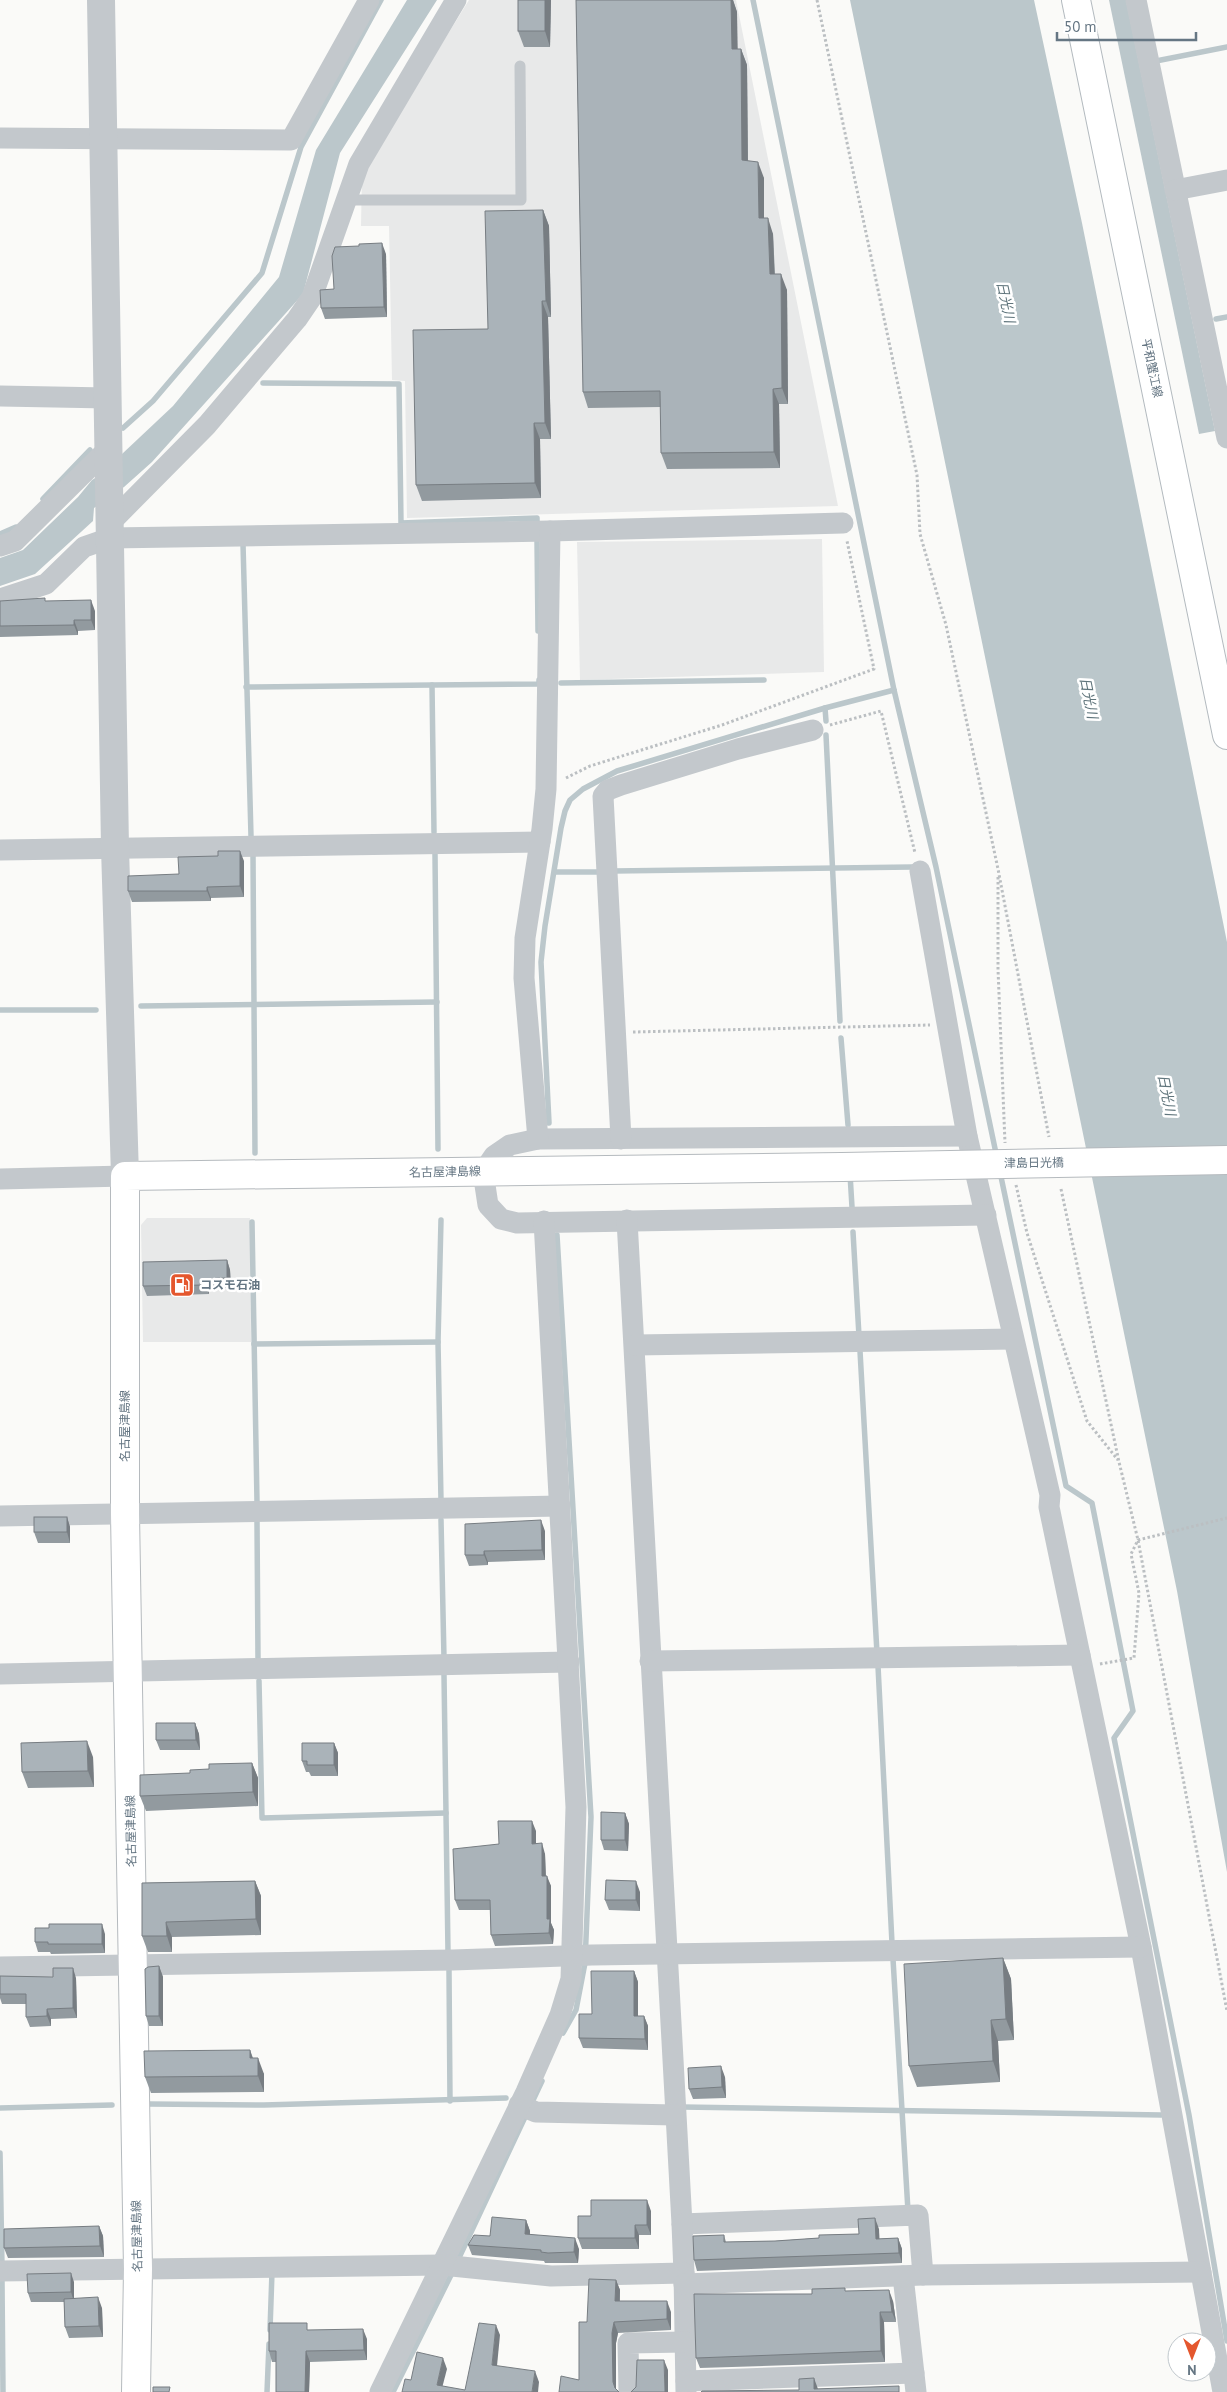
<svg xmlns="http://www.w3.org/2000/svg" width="1227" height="2392" font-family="'PT Sans','Noto Sans JP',sans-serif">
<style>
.built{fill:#e8e9e9}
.water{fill:#bbc7cb}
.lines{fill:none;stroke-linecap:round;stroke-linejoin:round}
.stream{stroke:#bbc7cb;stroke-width:5.5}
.secondary-casing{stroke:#b3babf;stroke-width:30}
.primary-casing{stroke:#b5babe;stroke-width:30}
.path{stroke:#bbbfc2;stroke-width:3;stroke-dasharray:2.5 2.5;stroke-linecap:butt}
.service{stroke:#c3c8cc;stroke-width:11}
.minor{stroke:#c3c8cc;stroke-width:21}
.tertiary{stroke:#c3c8cc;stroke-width:28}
.secondary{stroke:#fff;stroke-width:28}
.primary{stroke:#fff;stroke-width:28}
.primary-bridge-casing{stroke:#b5babe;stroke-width:30;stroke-linecap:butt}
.primary-bridge{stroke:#fff;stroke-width:28}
.wall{fill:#929a9f}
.shaded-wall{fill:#777d82}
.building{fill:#aab3b9;stroke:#777d82}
.labels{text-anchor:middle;stroke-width:5;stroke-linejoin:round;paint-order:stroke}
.street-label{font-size:12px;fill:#657683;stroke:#fff}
.poi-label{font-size:12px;font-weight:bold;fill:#657683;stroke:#fff;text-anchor:start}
.water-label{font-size:14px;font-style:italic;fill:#60757c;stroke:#fff}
</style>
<rect width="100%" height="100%" fill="#fafaf8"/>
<!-- built -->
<g class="built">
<polygon points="469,0 736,0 838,506 407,518 405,381 392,380 389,226 361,226 362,173"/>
<polygon points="822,539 824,672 580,680 577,542"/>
<polygon points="147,1218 250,1218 251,1342 143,1342 141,1225"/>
</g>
<!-- water -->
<g class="water">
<polygon points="407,0 437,0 340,153 303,294 152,462 124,487 94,508 93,521 35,574 0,586 0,558 23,550 78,497 92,480 122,461 122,454 173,406 279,277 316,150"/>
<polygon points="850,0 1034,0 1082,223 1227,942 1227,1872 1177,1591"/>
<polygon points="1109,0 1126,0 1215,431 1199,434"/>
</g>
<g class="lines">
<!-- stream -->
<g class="stream">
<polyline points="753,0 894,690 936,867 997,1158"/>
<polyline points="1156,61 1227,47"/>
<polyline points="1216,319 1227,317"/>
<polyline points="263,383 399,384 401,523 537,518 537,523"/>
<polyline points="123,428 153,401 262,273 301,147 381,0"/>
<polyline points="43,499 90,450"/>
<polyline points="0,534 16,527"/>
<polyline points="537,540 538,631"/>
<polyline points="243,544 251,836"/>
<polyline points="561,683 764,680"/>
<polyline points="246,687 432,685"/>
<polyline points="825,708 826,721"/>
<polyline points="826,735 840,1021"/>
<polyline points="434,832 432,685 539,684 539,680"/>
<polyline points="435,854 438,1149"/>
<polyline points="253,855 255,1153"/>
<polyline points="614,871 912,867"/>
<polyline points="555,872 598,872"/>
<polyline points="141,1006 437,1002"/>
<polyline points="0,1010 96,1010"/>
<polyline points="841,1038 848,1125"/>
<polyline points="549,1123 541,962 545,926 561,828 565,811 570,800 583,789 617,771 825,708 894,690"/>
<polyline points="1000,1172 1066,1486 1092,1503 1133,1711 1114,1738 1189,2115 1227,2341"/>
<polyline points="850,1174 852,1207"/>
<polyline points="441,1220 438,1342 441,1501"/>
<polyline points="252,1222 257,1502"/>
<polyline points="853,1232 859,1336"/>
<polyline points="557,1235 591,1817 585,1963 576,2010 563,2033"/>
<polyline points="254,1344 438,1342"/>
<polyline points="860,1351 877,1653"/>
<polyline points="441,1520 444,1658"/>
<polyline points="257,1522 258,1659"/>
<polyline points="878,1666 892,1943"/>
<polyline points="444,1675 448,1952"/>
<polyline points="259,1681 262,1818 446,1813"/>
<polyline points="893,1959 908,2211"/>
<polyline points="449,1970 450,2101"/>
<polyline points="149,2104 264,2105 506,2098"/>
<polyline points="682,2107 1161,2115"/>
<polyline points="0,2108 112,2105"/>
<polyline points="0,2153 2,2266"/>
<polyline points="457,2262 542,2081"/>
<polyline points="2,2281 3,2392"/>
<polyline points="270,2330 272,2272"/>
<polyline points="267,2392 269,2344"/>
<polyline points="393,2392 453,2271"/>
</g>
<defs>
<polyline id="secondary" points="1076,0 1227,735"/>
<polyline id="primary" points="136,2392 138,2269 125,1514 125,1176 842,1167"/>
</defs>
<!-- secondary casing -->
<use href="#secondary" class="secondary-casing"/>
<!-- primary casing -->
<use href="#primary" class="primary-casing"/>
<!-- path -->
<g class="path">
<polyline points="817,0 917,475 920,534 946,625 998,869 1049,1137"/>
<polyline points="830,725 881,711 915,853"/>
<polyline points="566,778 590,766 722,725 874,669 847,541"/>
<polyline points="998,877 998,969 1005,1143"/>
<polyline points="633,1032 930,1025"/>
<polyline points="1016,1185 1027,1233 1087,1421 1118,1460"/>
<polyline points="1061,1189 1119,1462 1138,1540 1227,2011"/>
<polyline points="1100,1664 1134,1658 1139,1593 1131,1554 1138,1540 1227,1518"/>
</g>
<!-- service -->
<polyline class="service" points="346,200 521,200 520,66"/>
<!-- minor -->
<g class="minor">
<polyline points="1136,0 1227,438"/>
<polyline points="0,138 291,140 369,0"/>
<polyline points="1175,190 1227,180"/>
<polyline points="0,396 108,398"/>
<polyline points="109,524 207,425 297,319 312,297 359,164 456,0"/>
<polyline points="0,546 15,541 109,448"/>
<polyline points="0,599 46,584 84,547 110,538 550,531 843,523"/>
<polyline points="0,850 540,842"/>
<polyline points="920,871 967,1136 1050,1495 1049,1507 1141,1947 1223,2392"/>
<polyline points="967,1136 538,1139 510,1145 494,1156 483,1172 488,1205 501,1219 517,1223 986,1215"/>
<polyline points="538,1139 524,978 525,938 542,829 546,789 550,531"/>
<polyline points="621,1139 603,796 608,790 621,785 738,749 813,730"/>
<polyline points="0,1179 125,1176"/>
<polyline points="627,1220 682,2224 918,2215 923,2275"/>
<polyline points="635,1345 1013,1339"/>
<polyline points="0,1516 560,1506"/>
<polyline points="650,1661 1080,1655"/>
<polyline points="0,1674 569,1662"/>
<polyline points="0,1967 453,1960 592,1955 1141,1947"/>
<polyline points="519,2105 536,2112 675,2115"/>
<polyline points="682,2224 684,2273"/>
<polyline points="0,2271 442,2265 551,2276 684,2273 686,2392"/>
<polyline points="903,2276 916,2392"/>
<polyline points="684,2284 923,2275 1201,2272"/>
<polyline points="686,2381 914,2373"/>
<polyline points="380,2392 526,2092 560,2015 571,1979 576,1807 544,1221"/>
<polyline points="629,2392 628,2343 685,2342"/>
</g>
<!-- tertiary -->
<polyline class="tertiary" points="101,0 115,848 125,1176"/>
<!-- secondary -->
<use href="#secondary" class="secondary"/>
<!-- primary -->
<use href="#primary" class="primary"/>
<defs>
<polyline id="primary-bridge" points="842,1167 1227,1160"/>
</defs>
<!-- primary-bridge casing -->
<use href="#primary-bridge" class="primary-bridge-casing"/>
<!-- primary-bridge -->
<use href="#primary-bridge" class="primary-bridge"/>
</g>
<!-- wall -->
<g class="wall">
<polygon points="518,0 551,0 550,47 524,47 518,31"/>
<polygon points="576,0 733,0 737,12 737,49 741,49 747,65 748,161 764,178 764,218 773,234 775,274 787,290 788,404 779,404 780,468 667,469 661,453 661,407 588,408 583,392"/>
<polygon points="543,210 549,226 551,317 548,317 551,439 540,439 541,498 422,501 416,485"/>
<polygon points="386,254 387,317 325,319 321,308 334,289"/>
<polygon points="0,601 46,601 95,611 95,630 78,631 78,635 0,637"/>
<polygon points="244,861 244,897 211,898 211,901 132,902 128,891 179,874"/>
<polygon points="227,1260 230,1270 231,1288 209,1288 209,1294 147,1296 143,1286"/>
<polygon points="67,1517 70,1527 70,1543 38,1543 34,1532"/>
<polygon points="545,1531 545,1560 488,1562 488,1565 469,1566 465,1555"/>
<polygon points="195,1723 199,1734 200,1750 160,1750 156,1740"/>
<polygon points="334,1743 338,1753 338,1776 311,1776 309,1772 306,1772 302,1761"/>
<polygon points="93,1757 94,1787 28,1788 22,1772"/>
<polygon points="252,1763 258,1778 258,1806 146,1811 140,1796 190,1773 209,1769"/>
<polygon points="625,1813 629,1824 628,1851 604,1850 601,1840"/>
<polygon points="536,1831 536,1844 545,1854 546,1876 551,1886 551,1923 554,1930 553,1944 495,1946 491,1935 490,1910 459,1910 455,1900 499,1844"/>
<polygon points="255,1881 261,1896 261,1935 172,1937 172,1952 148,1952 142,1936 142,1883"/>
<polygon points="640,1892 640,1911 609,1910 605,1900"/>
<polygon points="105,1934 105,1953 51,1954 50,1952 38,1952 35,1942"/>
<polygon points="1003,1958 1011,1979 1014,2040 998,2041 1000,2082 917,2087 909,2066"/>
<polygon points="159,1966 163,1977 163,2026 149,2026 146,2016"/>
<polygon points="634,1971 638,1982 638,2016 644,2016 648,2026 648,2050 583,2048 579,2038 592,2014"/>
<polygon points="0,1976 76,1978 77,2018 51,2019 51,2026 30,2027 26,2017 26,2004 2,2004 0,1998"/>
<polygon points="250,2050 253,2058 264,2074 264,2092 151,2093 145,2077"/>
<polygon points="725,2077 726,2098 693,2099 689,2089"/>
<polygon points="651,2211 651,2235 639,2235 639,2249 582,2249 578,2238 591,2216"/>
<polygon points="526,2220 530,2231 530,2235 579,2249 578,2263 545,2263 544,2261 472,2255 468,2245"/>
<polygon points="99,2226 103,2236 104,2257 8,2258 4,2248"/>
<polygon points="879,2229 879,2239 898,2238 902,2249 902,2263 697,2271 694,2260 724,2235 726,2242 775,2241 819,2238 859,2234"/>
<polygon points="616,2280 620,2290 620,2301 671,2312 671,2330 618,2333 616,2343 616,2390 579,2380 587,2322"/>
<polygon points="74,2282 74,2298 102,2308 103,2337 69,2338 65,2327 64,2302 31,2302 28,2293"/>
<polygon points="847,2291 893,2301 896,2322 884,2322 885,2362 700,2368 696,2358 812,2294"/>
<polygon points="309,2330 367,2339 367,2360 310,2362 309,2392 276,2392 276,2362 272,2362 269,2351"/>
</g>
<!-- shaded-wall -->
<g class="shaded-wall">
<polygon points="545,0 551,0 550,47 545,31"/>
<polygon points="731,0 733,0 737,12 738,65 732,49"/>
<polygon points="741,49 747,65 748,176 742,160"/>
<polygon points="758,162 764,178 764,234 759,218"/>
<polygon points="543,210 549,226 551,317 546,301"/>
<polygon points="768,218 773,234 775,290 770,274"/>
<polygon points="382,243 386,254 387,317 384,307"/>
<polygon points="781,274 787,290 788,404 782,388"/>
<polygon points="542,301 548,317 551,439 545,423"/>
<polygon points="773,389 779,404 780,468 774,452"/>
<polygon points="534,423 540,439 541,498 535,483"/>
<polygon points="91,600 95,611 95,630 91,620"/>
<polygon points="74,620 78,631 78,635 74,625"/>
<polygon points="240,851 244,861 244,897 240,886"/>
<polygon points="207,887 211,898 211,901 207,891"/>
<polygon points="227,1260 230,1270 231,1288 227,1278"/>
<polygon points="205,1279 209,1288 209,1294 205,1285"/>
<polygon points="67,1517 70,1527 70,1543 67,1532"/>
<polygon points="541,1520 545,1531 545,1560 542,1550"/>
<polygon points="484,1551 488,1562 488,1565 484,1555"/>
<polygon points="195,1723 199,1734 200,1750 196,1740"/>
<polygon points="87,1741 93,1757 94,1787 88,1771"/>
<polygon points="334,1743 338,1753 338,1776 334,1765"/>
<polygon points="252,1763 258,1778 258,1806 253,1792"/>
<polygon points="625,1813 629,1824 628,1851 625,1840"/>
<polygon points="532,1821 536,1831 536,1854 532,1844"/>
<polygon points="542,1843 545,1854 546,1886 542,1876"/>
<polygon points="547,1876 551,1886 551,1923 554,1930 553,1944 549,1933 547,1919"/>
<polygon points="255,1881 261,1896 261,1935 256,1919"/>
<polygon points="636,1881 640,1892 640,1911 636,1900"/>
<polygon points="166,1922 172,1937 172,1952 167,1936"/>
<polygon points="102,1924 105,1934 105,1953 102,1944"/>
<polygon points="1003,1958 1011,1979 1014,2040 1006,2019"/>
<polygon points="159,1966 163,1977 163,2026 159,2016"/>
<polygon points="73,1968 76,1978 77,2018 73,2008"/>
<polygon points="634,1971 638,1982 638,2026 634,2016"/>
<polygon points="47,2009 51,2019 51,2026 47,2016"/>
<polygon points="644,2016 648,2026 648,2050 645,2039"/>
<polygon points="991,2020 998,2041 1000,2082 993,2061"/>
<polygon points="250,2050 255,2066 250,2058"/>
<polygon points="258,2058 264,2074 264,2092 258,2076"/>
<polygon points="721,2066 725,2077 726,2098 722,2087"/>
<polygon points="647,2200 651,2211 651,2235 647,2225"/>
<polygon points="875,2218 879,2229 880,2249 876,2239"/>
<polygon points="526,2220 530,2231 529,2245 525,2234"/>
<polygon points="635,2225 639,2235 639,2249 635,2238"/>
<polygon points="99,2226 103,2236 104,2257 100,2246"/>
<polygon points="575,2238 579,2249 578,2263 574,2252"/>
<polygon points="898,2238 902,2249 902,2263 899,2253"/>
<polygon points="71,2273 74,2282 74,2302 71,2292"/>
<polygon points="616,2280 620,2290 619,2312 615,2301"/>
<polygon points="889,2290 893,2301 896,2322 892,2312"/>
<polygon points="98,2297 102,2308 103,2337 99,2326"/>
<polygon points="667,2301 671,2312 671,2330 667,2319"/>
<polygon points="880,2312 884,2322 885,2362 881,2351"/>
<polygon points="614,2322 618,2333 616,2343 616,2392 613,2382 612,2333"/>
<polygon points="496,2325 500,2335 496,2376 492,2365"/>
<polygon points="363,2329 367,2339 367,2360 364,2350"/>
<polygon points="306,2351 310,2362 309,2392 305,2392"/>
<polygon points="443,2358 447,2369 441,2392 437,2385"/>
<polygon points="664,2360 668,2370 668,2392 665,2392"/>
<polygon points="535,2371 539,2382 538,2392 532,2392"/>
<polygon points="814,2378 818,2389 814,2389"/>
</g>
<!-- building -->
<g class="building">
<rect x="518" y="0" width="27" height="31"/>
<polygon points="576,0 731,0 732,49 741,49 742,160 758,162 759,218 768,218 770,274 781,274 782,388 773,389 774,452 661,453 660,391 583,392"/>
<polygon points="543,210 546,301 542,301 545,423 534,423 535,483 416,485 413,330 488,329 485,211"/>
<polygon points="382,243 384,307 321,308 320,290 334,289 332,256 335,247 359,246 359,244"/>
<polygon points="45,598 45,601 91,600 91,620 74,620 74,625 0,626 0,601"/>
<polygon points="218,851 240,851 240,886 207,887 207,891 128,891 128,876 179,874 178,857 218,856"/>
<polygon points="227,1260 227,1278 205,1279 205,1285 143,1286 143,1262"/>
<rect x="34" y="1517" width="33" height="15"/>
<polygon points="541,1520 542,1550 484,1551 484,1555 465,1555 465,1524"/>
<polygon points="156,1723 195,1723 196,1740 156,1740"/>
<polygon points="87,1741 88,1771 22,1772 21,1743"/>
<polygon points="302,1743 334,1743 334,1765 307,1765 307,1761 302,1761"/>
<polygon points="252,1763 253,1792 140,1796 140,1775 190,1773 190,1770 209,1769 209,1764"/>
<polygon points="601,1812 625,1813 625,1840 601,1840"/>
<polygon points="498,1821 532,1821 532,1844 542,1843 542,1876 547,1876 547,1919 550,1919 549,1933 491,1935 490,1900 455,1900 453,1849 499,1844"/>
<polygon points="606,1880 636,1881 636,1900 605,1900"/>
<polygon points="255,1881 256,1919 166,1922 167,1936 142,1936 142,1883"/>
<polygon points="49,1924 102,1924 102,1944 48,1944 48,1942 35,1942 35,1928 49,1928"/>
<polygon points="1003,1958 1006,2019 991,2020 993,2061 909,2066 904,1964"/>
<polygon points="159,1966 159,2016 146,2016 145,1969 148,1967"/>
<polygon points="53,1968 73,1968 73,2008 47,2009 47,2016 26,2017 26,1994 0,1994 0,1976 53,1977"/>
<polygon points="591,1971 634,1971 634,2016 644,2016 645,2039 579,2038 579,2014 592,2014"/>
<polygon points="250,2050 250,2058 258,2058 258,2076 145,2077 144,2051"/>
<polygon points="721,2066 722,2087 689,2089 688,2068"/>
<polygon points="591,2200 647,2200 647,2225 635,2225 635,2238 578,2238 578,2216 591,2216"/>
<polygon points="492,2217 526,2220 525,2234 575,2238 574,2252 548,2253 541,2252 541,2250 468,2245 474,2235 490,2236"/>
<polygon points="875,2218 876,2239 898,2238 899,2253 694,2260 693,2236 724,2235 724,2242 775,2241 819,2238 819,2235 859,2234 858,2219"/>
<polygon points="99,2226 100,2246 4,2248 4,2229"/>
<polygon points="71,2273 71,2292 28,2293 27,2274"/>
<polygon points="589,2279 616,2280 615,2301 667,2301 667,2319 614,2322 612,2333 613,2382 615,2388 619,2392 559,2392 561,2376 579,2380 579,2322 587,2322"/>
<polygon points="845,2288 845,2291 889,2290 892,2312 880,2312 881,2351 696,2358 694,2294 812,2294 812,2289"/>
<polygon points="98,2297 99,2326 65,2327 64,2299"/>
<polygon points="269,2323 307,2323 307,2330 363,2329 364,2350 306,2351 305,2392 276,2392 276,2351 269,2351"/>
<polygon points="479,2323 496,2325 492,2365 535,2371 532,2392 402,2392 405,2379 411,2380 417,2352 443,2358 437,2385 465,2390"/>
<polygon points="637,2360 664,2360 665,2392 631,2392 636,2387"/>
<polygon points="814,2378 814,2389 899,2386 899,2392 701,2392 702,2391 799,2390 799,2379"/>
<polygon points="153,2387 170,2387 169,2392 153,2392"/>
</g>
<!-- icons -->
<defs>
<symbol id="fuel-square" viewBox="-11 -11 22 22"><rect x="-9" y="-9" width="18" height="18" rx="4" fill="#e4572e" stroke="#fff"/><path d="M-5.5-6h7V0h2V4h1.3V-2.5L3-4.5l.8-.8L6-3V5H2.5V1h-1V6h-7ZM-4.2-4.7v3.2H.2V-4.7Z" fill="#fff"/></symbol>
</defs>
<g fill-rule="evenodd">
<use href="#fuel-square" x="168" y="1271" width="28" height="28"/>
</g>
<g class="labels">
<!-- street labels -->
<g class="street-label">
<text transform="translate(1152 368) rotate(78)" y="4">平和蟹江線</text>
<text transform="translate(1034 1163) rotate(-1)" y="4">津島日光橋</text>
<text transform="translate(445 1172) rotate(-1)" y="4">名古屋津島線</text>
<text transform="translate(125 1426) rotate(-90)" y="4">名古屋津島線</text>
<text transform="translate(131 1831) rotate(-91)" y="4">名古屋津島線</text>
<text transform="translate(137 2236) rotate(-91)" y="4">名古屋津島線</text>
</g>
<!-- poi labels -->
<g class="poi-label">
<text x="200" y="1289">コスモ石油</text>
</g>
<!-- water labels -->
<g class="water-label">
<text transform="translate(1006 302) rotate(78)" y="5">日光川</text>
<text transform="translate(1089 698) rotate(79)" y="5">日光川</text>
<text transform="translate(1167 1095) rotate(79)" y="5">日光川</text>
</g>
</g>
<!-- north arrow -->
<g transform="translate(1192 2357) rotate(180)"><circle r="24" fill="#ffffff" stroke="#c1c8cd"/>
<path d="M0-4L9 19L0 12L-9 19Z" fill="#e4572e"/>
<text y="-8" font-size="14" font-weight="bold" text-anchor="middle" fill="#657683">N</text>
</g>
<!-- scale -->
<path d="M1057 32v8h139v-8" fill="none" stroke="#657683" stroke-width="2.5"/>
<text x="1064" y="32" font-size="15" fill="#657683" stroke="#ffffff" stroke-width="4" paint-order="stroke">50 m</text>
</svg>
